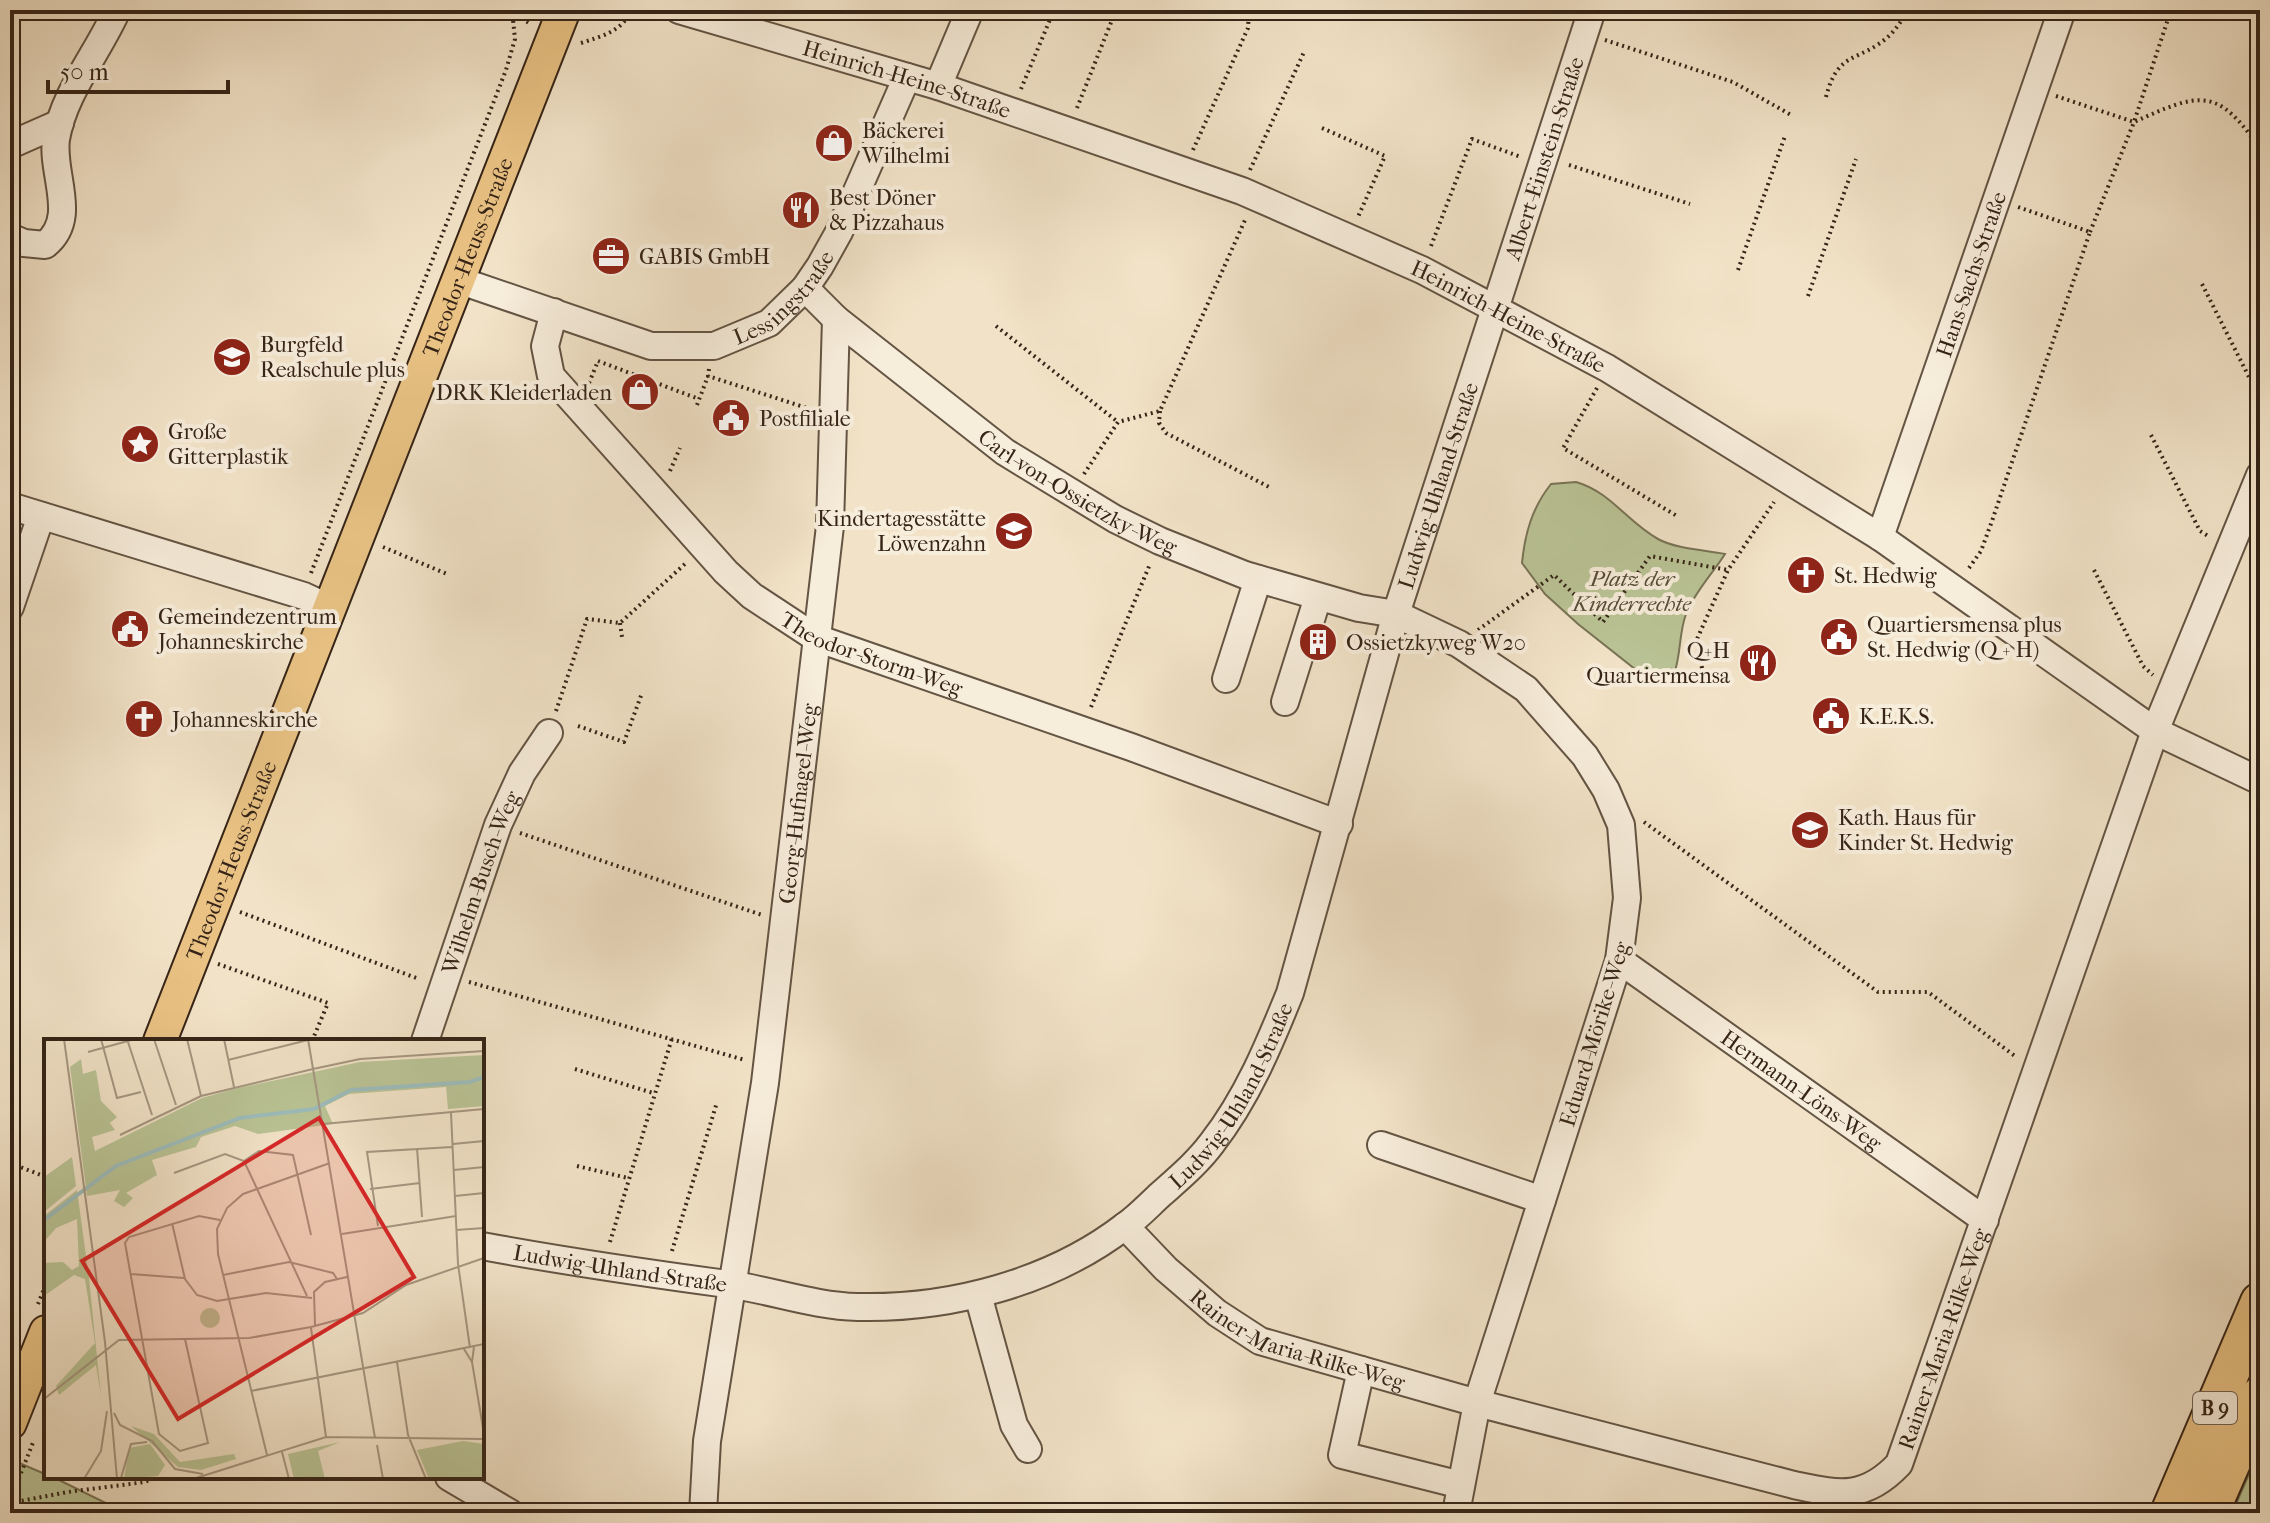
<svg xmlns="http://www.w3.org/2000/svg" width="2270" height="1523" font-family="'IM FELL French Canon',serif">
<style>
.green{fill:#bac496;stroke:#787456;stroke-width:2}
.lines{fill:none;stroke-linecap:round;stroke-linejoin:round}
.minor-casing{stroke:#645443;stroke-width:30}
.major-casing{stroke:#352417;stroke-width:36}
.highway-casing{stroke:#352417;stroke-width:42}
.path{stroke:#352417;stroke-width:4;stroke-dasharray:2 4;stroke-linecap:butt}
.minor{stroke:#f7eddb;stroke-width:26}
.major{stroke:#e9c284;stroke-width:32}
.highway{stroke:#e9c284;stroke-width:38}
.labels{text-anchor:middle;stroke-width:8;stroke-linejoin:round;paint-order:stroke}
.shield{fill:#f7eddb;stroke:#6f6052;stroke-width:2}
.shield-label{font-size:20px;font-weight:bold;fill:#352417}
.street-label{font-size:22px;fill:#352417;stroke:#f7eddb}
.poi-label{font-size:22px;fill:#352417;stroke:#f7eddb;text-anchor:start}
.park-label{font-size:22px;font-style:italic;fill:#564c37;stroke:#f7eddb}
.inset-river{fill:none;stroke:#9dbdbc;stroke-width:4}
.inset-road{fill:none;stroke:#a69781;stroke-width:2}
.view{fill:#d62828;fill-opacity:0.15;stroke:#d62828;stroke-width:4}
.inset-edge{fill:none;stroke:#352417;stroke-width:4}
</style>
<rect width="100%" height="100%" fill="#f2e3c8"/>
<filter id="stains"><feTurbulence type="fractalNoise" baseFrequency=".0025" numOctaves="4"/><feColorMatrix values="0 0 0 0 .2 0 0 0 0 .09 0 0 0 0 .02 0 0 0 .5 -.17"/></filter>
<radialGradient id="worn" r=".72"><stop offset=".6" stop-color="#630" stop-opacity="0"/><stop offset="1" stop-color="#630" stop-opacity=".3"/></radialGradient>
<!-- green -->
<g class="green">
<path d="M1576,482C1611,492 1627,522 1658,539C1676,549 1705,550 1725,554C1713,573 1694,593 1686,614C1679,633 1681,652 1675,671L1659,677L1635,669L1578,624L1545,594L1522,563C1525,533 1532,508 1551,484Z"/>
<polygon points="2260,1449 2260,1513 2232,1513"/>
<polygon points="10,1459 45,1474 46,1477 53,1477 126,1513 10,1513"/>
</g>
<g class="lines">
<defs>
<g id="minor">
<path id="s1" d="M679,10L938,86L1242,191L1422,270L1607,368L1880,537L2155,731L2260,781"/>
<polyline points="938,86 970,10"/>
<polyline points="10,145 60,123"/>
<path d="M10,237L24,243L45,245C79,218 51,175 56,139C64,92 98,53 117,10"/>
<path id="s2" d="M458,280L651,346H714L769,323L805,288L820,266L839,232L907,77"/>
<path id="s3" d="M805,288L836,319L1005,452L1115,519L1160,541L1245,575L1359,608L1396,614L1459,644L1526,689L1585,756L1606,790L1621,825L1627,898L1619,960L1477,1403L1456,1513"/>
<path id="s4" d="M554,312L545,346L551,376L726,572L752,596L816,638L1131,747L1339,824"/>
<polyline points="10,506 304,596 330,608"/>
<path id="s5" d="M1880,537L2062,10"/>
<polyline points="10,607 41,516"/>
<polyline points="1226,679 1258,579"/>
<polyline points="1285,702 1318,597"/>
<path id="s6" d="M1619,960L1985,1220"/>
<path id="s7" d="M425,1041L498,825L522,773L549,733"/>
<polyline points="1381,1145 1542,1200"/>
<path id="s8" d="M1125,1226L1166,1269L1217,1313L1260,1341L1477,1403L1794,1485C1838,1494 1864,1501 1899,1464L2155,731L2260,475"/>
<path id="s9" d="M482,1246C563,1261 645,1273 727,1284C771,1290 813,1306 858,1307C950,1309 1051,1283 1125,1226C1138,1217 1149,1205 1161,1194C1179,1178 1198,1162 1212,1143C1247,1098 1269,1045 1290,993L1396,614L1592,10"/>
<polyline points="978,1295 1014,1425 1028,1449"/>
<polyline points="1361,1370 1342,1455 1461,1485"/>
<polyline points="449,1477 510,1513"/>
<path id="s10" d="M703,1513L707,1441L765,1083L830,526L836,319"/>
</g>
<g id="major">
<path id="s11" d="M160,1041L564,10"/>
<polyline points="10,1423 46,1332"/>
</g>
<g id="highway">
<polyline points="2170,1513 2260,1302"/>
<polyline points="2209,1513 2260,1396"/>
</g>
</defs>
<!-- minor casing -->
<use href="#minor" class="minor-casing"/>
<!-- major casing -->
<use href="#major" class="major-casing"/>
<!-- highway casing -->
<use href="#highway" class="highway-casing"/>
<!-- path -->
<g class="path">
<polyline points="493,10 514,14 531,24"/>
<polyline points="1605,40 1733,82 1791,115"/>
<path d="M581,43C602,36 621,32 632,10"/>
<polyline points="1021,89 1054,10"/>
<polyline points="2056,96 2134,122 2171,10"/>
<path d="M1826,97C1838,49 1860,63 1890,35C1897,28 1903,18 1909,10"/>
<polyline points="1077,108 1116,10"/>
<polyline points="1322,128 1385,156 1358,217"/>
<polyline points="1193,150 1248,28 1249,10"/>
<polyline points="1569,165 1690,204"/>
<polyline points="1250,170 1304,52"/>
<path d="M2090,232L2134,122C2199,93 2217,85 2260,149"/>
<polyline points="1431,246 1472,139 1521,157"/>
<polyline points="1738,270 1785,136"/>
<polyline points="2202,284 2251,381 2260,385"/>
<polyline points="1808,296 1856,159"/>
<polyline points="996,326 1118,422"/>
<polyline points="598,361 699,399"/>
<polyline points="709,369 708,376 810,409"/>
<polyline points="589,383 598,361"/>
<polyline points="1597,388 1563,448 1677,516"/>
<polyline points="697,405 708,376"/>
<polyline points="1160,411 1159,423 1166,433 1269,487"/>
<polyline points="2151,435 2200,531 2208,536"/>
<polyline points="670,471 680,448"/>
<polyline points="1084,474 1118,422 1160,411 1245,220"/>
<polyline points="383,547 447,574"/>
<polyline points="1969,568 1981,551 1992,521 2090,232 2018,207"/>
<polyline points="2094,570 2143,666 2153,675"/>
<polyline points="311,573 506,70 515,39 512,10"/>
<polyline points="620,623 622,637"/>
<polyline points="1478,630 1554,575 1603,622 1650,556 1728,570"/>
<polyline points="1703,674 1697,639 1728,570 1774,502"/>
<polyline points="1091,707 1150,564"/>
<polyline points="556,711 587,619 620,623 686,563"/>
<polyline points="578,726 624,742 642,693"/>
<polyline points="1644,822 1878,992 1928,992 2015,1056"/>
<polyline points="520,833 762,915"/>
<polyline points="240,912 419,979"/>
<polyline points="218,964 328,1003 312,1041"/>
<polyline points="469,982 745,1060"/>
<polyline points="575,1069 653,1093"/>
<polyline points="10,1163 46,1177"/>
<polyline points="577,1166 628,1178"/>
<polyline points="610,1242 672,1038"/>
<polyline points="672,1251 717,1102"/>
<polyline points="38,1304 46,1284"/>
<polyline points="10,1470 21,1475"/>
<polyline points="10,1501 34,1440"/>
<polyline points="10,1503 68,1492 145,1482 157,1477"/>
</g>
<!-- minor -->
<use href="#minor" class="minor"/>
<!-- major -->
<use href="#major" class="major"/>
<!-- highway -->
<use href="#highway" class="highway"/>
</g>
<!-- icons -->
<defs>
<symbol id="shop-disc" viewBox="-11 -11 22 22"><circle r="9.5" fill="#8f2418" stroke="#f7eddb"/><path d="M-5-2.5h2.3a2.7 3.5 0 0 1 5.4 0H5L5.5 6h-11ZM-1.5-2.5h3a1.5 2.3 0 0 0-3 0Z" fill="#fff"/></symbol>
<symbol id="restaurant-disc" viewBox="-11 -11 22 22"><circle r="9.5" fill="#8f2418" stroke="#f7eddb"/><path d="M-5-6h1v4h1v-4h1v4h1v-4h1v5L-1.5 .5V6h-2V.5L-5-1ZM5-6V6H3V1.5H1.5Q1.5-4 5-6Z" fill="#fff"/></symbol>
<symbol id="office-disc" viewBox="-11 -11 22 22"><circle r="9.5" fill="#8f2418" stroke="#f7eddb"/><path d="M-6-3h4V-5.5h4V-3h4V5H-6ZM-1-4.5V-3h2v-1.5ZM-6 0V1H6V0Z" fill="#fff"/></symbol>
<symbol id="school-disc" viewBox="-11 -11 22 22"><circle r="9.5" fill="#8f2418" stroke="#f7eddb"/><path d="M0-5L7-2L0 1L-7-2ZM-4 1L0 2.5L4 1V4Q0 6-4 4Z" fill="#fff"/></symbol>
<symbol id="civic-disc" viewBox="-11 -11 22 22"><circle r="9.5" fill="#8f2418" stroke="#f7eddb"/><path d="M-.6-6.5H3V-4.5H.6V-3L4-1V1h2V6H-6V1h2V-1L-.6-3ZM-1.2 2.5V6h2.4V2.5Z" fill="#fff"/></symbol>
<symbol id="sight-disc" viewBox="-11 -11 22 22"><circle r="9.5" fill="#8f2418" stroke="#f7eddb"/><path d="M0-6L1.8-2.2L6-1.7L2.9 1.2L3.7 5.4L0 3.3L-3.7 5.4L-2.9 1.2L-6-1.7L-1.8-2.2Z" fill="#fff"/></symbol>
<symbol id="church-disc" viewBox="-11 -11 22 22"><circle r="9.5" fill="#8f2418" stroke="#f7eddb"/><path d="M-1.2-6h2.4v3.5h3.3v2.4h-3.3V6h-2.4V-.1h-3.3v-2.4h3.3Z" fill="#fff"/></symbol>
<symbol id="building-disc" viewBox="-11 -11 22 22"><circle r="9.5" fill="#8f2418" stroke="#f7eddb"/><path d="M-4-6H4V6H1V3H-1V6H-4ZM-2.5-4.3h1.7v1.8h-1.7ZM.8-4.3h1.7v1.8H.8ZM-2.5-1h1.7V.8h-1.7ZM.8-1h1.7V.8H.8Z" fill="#fff"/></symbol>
</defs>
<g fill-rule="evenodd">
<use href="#shop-disc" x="812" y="121" width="44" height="44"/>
<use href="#restaurant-disc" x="779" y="188" width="44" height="44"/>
<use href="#office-disc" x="589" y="234" width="44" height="44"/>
<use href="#school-disc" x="210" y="335" width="44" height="44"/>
<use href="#shop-disc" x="618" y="370" width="44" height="44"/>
<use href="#civic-disc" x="709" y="396" width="44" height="44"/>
<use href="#sight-disc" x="118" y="422" width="44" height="44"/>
<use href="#school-disc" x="992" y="509" width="44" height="44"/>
<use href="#church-disc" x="1784" y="553" width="44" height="44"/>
<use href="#civic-disc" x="108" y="607" width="44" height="44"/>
<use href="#civic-disc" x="1817" y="615" width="44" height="44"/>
<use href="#building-disc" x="1296" y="620" width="44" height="44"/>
<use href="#restaurant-disc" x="1736" y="641" width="44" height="44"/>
<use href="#civic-disc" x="1809" y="694" width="44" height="44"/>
<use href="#church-disc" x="122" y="697" width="44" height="44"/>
<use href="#school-disc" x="1788" y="808" width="44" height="44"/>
</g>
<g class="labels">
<!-- shield labels -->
<rect class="shield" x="2193" y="1392" width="44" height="32" rx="6"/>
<g class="shield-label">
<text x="2215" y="1415">B 9</text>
</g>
<!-- street labels -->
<g class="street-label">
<text dy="8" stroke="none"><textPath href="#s1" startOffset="238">Heinrich-Heine-Straße</textPath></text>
<text dy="8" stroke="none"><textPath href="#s9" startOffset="1828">Albert-Einstein-Straße</textPath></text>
<text dy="8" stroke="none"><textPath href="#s11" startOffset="842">Theodor-Heuss-Straße</textPath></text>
<text dy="8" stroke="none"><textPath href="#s5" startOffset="278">Hans-Sachs-Straße</textPath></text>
<text dy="8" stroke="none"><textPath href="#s2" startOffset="354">Lessingstraße</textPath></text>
<text dy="8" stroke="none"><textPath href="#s1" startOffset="886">Heinrich-Heine-Straße</textPath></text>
<text dy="8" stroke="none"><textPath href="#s9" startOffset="1484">Ludwig-Uhland-Straße</textPath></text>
<text dy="8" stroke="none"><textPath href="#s3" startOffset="342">Carl-von-Ossietzky-Weg</textPath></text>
<text dy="8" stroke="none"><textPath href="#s4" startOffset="498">Theodor-Storm-Weg</textPath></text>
<text dy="8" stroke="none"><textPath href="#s10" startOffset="716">Georg-Hufnagel-Weg</textPath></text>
<text dy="8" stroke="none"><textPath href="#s11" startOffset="194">Theodor-Heuss-Straße</textPath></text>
<text dy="8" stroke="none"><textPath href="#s7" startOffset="168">Wilhelm-Busch-Weg</textPath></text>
<text transform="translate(1594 1034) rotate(-73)" y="8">Eduard-Mörike-Weg</text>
<text dy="8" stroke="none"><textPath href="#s6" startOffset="224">Hermann-Löns-Weg</textPath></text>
<text dy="8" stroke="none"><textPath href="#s9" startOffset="836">Ludwig-Uhland-Straße</textPath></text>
<text dy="8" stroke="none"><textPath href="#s9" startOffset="140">Ludwig-Uhland-Straße</textPath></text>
<text dy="8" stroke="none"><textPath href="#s8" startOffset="212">Rainer-Maria-Rilke-Weg</textPath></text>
<text dy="8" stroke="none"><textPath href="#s8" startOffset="978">Rainer-Maria-Rilke-Weg</textPath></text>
</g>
<!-- poi labels -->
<g class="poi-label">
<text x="862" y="138">Bäckerei<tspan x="862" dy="25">Wilhelmi</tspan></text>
<text x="829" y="205">Best Döner<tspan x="829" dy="25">&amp; Pizzahaus</tspan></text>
<text x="639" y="264">GABIS GmbH</text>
<text x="260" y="352">Burgfeld<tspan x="260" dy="25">Realschule plus</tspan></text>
<text x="612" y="400" text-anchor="end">DRK Kleiderladen</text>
<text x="759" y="426">Postfiliale</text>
<text x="168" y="439">Große<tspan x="168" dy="25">Gitterplastik</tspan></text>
<text x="986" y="526" text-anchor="end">Kindertagesstätte<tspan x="986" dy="25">Löwenzahn</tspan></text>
<text x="1834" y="583">St. Hedwig</text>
<text x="158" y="624">Gemeindezentrum<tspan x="158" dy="25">Johanneskirche</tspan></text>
<text x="1867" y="632">Quartiersmensa plus<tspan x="1867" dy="25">St. Hedwig (Q + H)</tspan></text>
<text x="1346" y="650">Ossietzkyweg W20</text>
<text x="1730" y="658" text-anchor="end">Q+H<tspan x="1730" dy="25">Quartiermensa</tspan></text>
<text x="1859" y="724">K.E.K.S.</text>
<text x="172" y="727">Johanneskirche</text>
<text x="1838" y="825">Kath. Haus für<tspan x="1838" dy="25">Kinder St. Hedwig</tspan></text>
</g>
<!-- park labels -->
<g class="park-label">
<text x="1632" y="586">Platz der<tspan x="1632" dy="25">Kinderrechte</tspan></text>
</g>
</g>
<!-- overview -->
<g transform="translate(44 1039)">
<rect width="440" height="440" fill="#f2e3c8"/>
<path d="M440,16V67L404,70L402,48L305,55L281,67L289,85L214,95L191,87L157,98L152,108L108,121L113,136L82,154L89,159L80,168L70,162L76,151L43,157L26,28L37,20L39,35L52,31L57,62L73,78L66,84L71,91L48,98L51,112L158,59L190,50L316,23ZM28,118L32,147L0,173V138ZM33,151L45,239L57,357L52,326L15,356L12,347L51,304L41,240L30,236L0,257V212L1,224L19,223L28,231L35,227L33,180L12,189L0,203V177ZM156 279a10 10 0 1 1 20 0a10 10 0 1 1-20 0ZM87,387L110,395L136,423L190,415L192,420L157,431L134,428ZM419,402L440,405V440H385L373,411ZM296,403L274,412L281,440H250L244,415ZM106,405L121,426L114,437L80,440L85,409Z" fill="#bac496"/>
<path class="inset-river" d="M0,181L72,127L196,79L270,70L307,51L426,43L440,38"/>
<path class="inset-road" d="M20,0L61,303L73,440M57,0L73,59L97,53M83,0L108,76M110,0L132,66M143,0L157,57M180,0L190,48M264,0L331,399M44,13L91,0M184,21L264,1M269,30L316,20L440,12M407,74L414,225L426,309M279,85L440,70M76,96L157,57L269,30M409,105L440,102M373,109L378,178M200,122L215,112L249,116L267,196M410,131L440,128M130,134L181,115L200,122L263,257M326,150L376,144M411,157L440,154M128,184L141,240L153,256L173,262L222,254L268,259M334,187L323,113L408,108M412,191L440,189M298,195L412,177M87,235L140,239M179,236L245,223L289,234L293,240M271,286L270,253L281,243L303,238M267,289L282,398M141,300L164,404L136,412L115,395L81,204L85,198L155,177L176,181M420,310L428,323L430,308M353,323L364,396L382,440M428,323L439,389M207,352L440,305M0,360L75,301L205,299L267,288L319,274L362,246L440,219M70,374L76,386L108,402L131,430L159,435M333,406L339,440M238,413L245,440M223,416L174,215L173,190L183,169L199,155L286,124M77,439L87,405L103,403M40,440L57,412L63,372M149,440L282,398L440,400"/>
<path class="view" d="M275,79L370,238L134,380L38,222Z"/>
<rect width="440" height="440" class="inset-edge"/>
</g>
<!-- margin -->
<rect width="2270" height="1523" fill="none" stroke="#f2e3c8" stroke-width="40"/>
<rect x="12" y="12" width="2246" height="1499" fill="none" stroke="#352417" stroke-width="4"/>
<rect x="20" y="20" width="2230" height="1483" fill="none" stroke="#352417" stroke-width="2"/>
<!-- scale -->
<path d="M48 80v12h180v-12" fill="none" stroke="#352417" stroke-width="4"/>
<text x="60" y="80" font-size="24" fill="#352417" stroke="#f7eddb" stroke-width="6" paint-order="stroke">50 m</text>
<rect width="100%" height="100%" filter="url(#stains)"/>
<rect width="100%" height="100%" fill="url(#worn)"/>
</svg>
